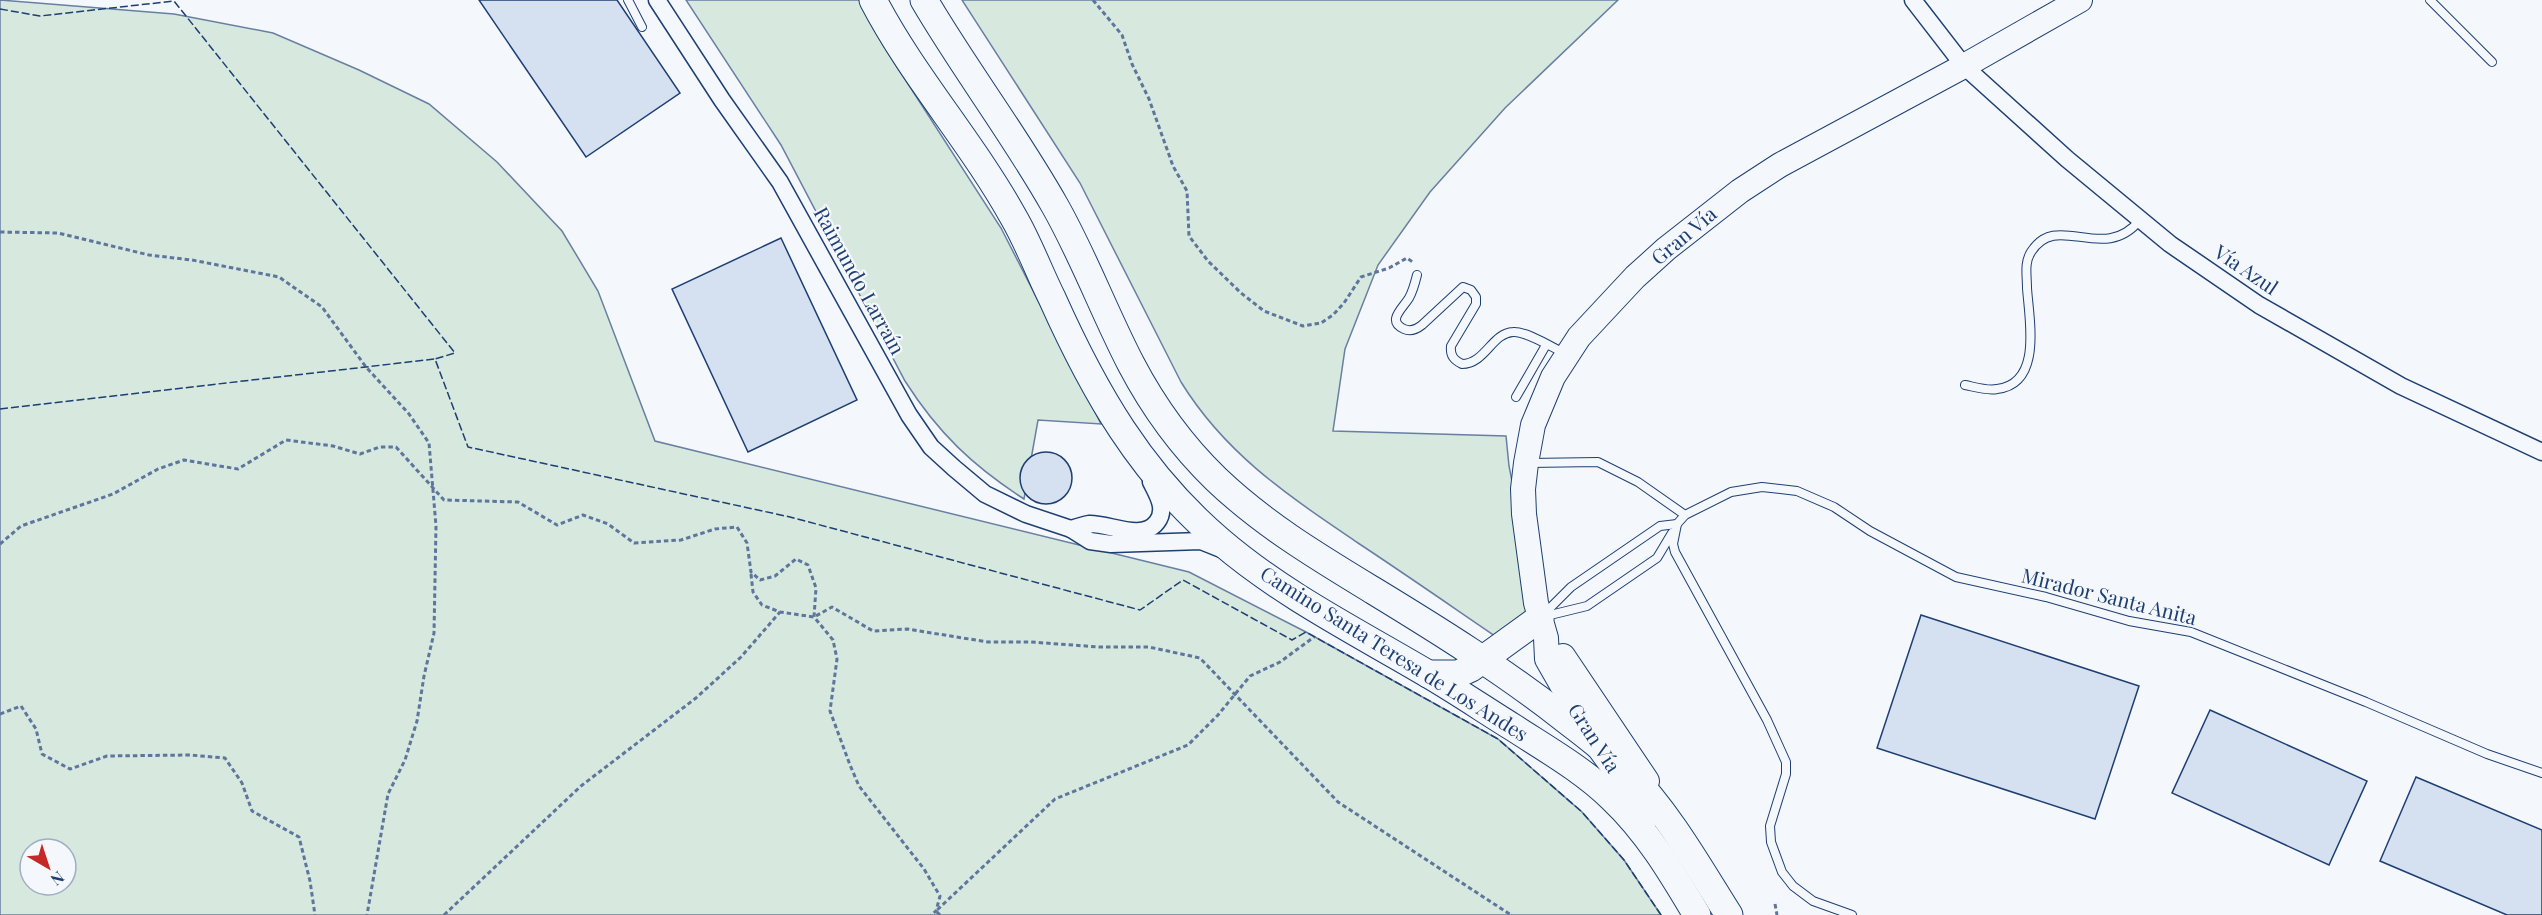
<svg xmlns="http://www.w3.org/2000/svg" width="2542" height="915" font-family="'Playfair Display',serif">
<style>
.green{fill:#d7e8df;stroke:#687fa3;stroke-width:1.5;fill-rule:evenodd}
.building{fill:#d5e0f0;stroke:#1d3f73;stroke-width:1.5}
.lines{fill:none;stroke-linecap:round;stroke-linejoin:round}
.lane-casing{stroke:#1d3f73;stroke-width:10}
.street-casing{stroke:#1d3f73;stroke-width:19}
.secondary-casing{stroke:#1d3f73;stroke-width:26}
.primary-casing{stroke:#1d3f73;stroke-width:29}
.path{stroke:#5e769c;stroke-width:3;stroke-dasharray:4.5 3;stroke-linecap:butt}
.lane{stroke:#f4f7fb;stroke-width:8}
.street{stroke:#f4f7fb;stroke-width:16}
.secondary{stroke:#f4f7fb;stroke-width:24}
.primary{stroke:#f4f7fb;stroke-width:27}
.fence{stroke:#1d3f73;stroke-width:1.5;stroke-dasharray:8 3;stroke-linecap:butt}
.labels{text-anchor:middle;stroke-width:4.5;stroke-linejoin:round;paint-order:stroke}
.street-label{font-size:20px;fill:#1d3f73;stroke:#f4f7fb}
</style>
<rect width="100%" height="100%" fill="#f4f7fb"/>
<!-- green -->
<g class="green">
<path d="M0,0L174,14L273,33L359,70L429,104L497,162L562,231L598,291L655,441L1189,572L1306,632L1498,739L1582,812L1624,860L1661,915H0ZM30,849H66V885H30Z"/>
<path d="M686,0H859L883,45L1001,228L1101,424L1038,420L1024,499C973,466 938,433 905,381L781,145Z"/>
<path d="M962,0H1618L1505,108L1430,192L1378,265L1345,349L1333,431L1506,436L1509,466L1538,611L1498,638C1451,606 1405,574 1358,543C1289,496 1226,455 1181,382L1080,183Z"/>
</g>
<!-- building -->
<g class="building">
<polygon points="479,0 617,0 680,93 586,157"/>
<polygon points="781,238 857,400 748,452 672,289"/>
<circle cx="1046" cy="478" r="26"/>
<polygon points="1921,615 2139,686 2095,819 1877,748"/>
<polygon points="2210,710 2367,781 2329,865 2172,793"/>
<polygon points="2416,777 2542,830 2542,915 2507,915 2380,861"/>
</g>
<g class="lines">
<defs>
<g id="lane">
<polyline points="628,0 642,27"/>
<polyline points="2430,0 2492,62"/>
<path d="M1417,275C1415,283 1413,291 1409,298C1403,308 1386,321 1404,329C1411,332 1417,329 1422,325L1463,287L1471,290L1476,297V304L1451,346C1450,356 1454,360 1462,364C1485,364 1492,333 1513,332C1527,331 1553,348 1566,354"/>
<path d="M1965,385C1975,387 1987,391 1997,389C2043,384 2029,319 2027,288C2027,275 2024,263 2031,252C2057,210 2103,265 2140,220"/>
<polyline points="1516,397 1546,345"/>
<polyline points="1529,463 1598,462 1638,482 1685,515"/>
<polyline points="1543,615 1571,587 1660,526 1677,524"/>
<polyline points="1542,617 1587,606 1657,558 1672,533"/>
<polyline points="1852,915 1813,901 1793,886 1782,872 1771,842 1770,826 1786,774 1786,762 1767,720 1675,552 1673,544 1677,524 1685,515 1731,492 1762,487 1797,491 1834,507 1870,531 1956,577 2046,597 2129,621 2191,632 2366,702 2487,754 2542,773"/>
</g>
<g id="street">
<polyline points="657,0 722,100 780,182 909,415 931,447 954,468 985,494 1026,514 1071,529 1090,541 1111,544 1201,541 1221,549"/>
<polyline points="1913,0 1964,66 2067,159 2170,244 2259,305 2401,386 2542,452"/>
<path d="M1071,529C1077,527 1083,525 1089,524C1109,523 1142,542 1157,522C1167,509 1157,494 1151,482"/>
</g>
<g id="secondary">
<polyline points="1563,656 1647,781"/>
<polyline points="1643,826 1621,778 1594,741 1547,659 1546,638 1536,603 1524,514 1523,489 1526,463 1533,425 1553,377 1579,337 1635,277 1666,249 1740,191 1780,165 1964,66 2080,0"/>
</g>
<g id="primary">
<path d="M873,0C913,77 972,142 1014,218C1029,244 1039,272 1052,298C1094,392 1141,474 1220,541C1283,595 1357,632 1428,674C1457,691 1485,710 1514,728C1548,750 1583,770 1612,798C1648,832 1672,873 1697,915"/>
<path d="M924,0C965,70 1015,135 1055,206C1084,257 1104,312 1131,364C1153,406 1182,446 1216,479C1263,524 1318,557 1374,591C1438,630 1502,670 1561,716C1584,734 1608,751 1628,772C1669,814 1698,866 1729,915"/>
<polyline points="1428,674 1458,674 1471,668 1540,618"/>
</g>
</defs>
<!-- lane casing -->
<use href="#lane" class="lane-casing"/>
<!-- street casing -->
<use href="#street" class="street-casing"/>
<!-- secondary casing -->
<use href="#secondary" class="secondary-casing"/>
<!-- primary casing -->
<use href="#primary" class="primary-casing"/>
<!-- path -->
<g class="path">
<polyline points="1093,0 1122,35 1132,64 1149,99 1173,166 1187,191 1189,236 1208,261 1241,293 1264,311 1303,326 1321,323 1333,315 1344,303 1361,277 1389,268 1407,258 1414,263"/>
<polyline points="0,232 58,233 149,255 192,260 279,277 322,307 366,367 409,414 429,443 436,526 434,633 424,676 417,721 405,760 388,794 367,915"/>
<polyline points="0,544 21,526 113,494 158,469 184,460 238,469 286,440 333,446 360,454 380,447 396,447 444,500 518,502 557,525 583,515 608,524 634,543 681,540 715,529 737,527 747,543 751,572 760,580 775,576 796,559 808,565 816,588 814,617 833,640 837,659 830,711 850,765 859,786 924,869 940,896 936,911 931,915"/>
<polyline points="751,574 753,592 762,605 780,612 814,617 832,607 873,631 907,629 988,642 1031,642 1099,647 1149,647 1200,658 1338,802 1511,915"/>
<polyline points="0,714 21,706 36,729 42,754 70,769 107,756 190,755 225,758 242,783 252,811 299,837 310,881 315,915"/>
<polyline points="1775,904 1777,915"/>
<polyline points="444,915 581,786 696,698 741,657 780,612"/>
<polyline points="940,915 936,911 1055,799 1188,745 1218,715 1250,676 1280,662 1314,637"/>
</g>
<!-- lane -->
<use href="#lane" class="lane"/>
<!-- street -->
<use href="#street" class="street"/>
<!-- secondary -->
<use href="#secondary" class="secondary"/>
<!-- primary -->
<use href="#primary" class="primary"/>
<!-- fence -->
<g class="fence">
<polyline points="0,9 40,16 174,1 455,353 435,359 468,447 790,517 1140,610 1183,580 1292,640 1306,632 1498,739 1582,812 1624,860 1661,915"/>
<polyline points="0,409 435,359"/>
</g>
</g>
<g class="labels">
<!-- street labels -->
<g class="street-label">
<text transform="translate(1684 236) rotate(-40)" y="7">Gran Vía</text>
<text transform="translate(2246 270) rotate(34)" y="7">Vía Azul</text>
<text transform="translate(859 281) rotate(61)" y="7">Raimundo Larraín</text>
<text transform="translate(2109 597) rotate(14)" y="7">Mirador Santa Anita</text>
<text transform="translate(1394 654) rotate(32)" y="7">Camino Santa Teresa de Los Andes</text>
<text transform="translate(1594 738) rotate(57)" y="7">Gran Vía</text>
</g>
</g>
<!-- north arrow -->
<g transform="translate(48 867) rotate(141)"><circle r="28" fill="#f4f7fb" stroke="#9eadc5" stroke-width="1.5"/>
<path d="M0-4.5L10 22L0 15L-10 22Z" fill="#c62828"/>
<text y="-9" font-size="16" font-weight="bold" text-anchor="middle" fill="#1d3f73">N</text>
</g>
</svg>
